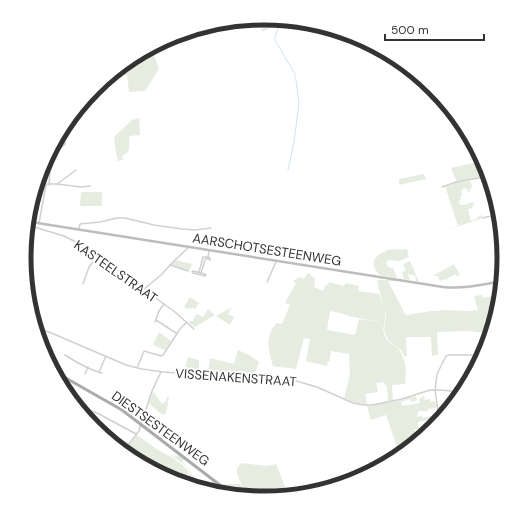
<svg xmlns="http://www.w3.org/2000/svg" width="529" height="517" font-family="'DM Sans',sans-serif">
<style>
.green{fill:#e6ecdf;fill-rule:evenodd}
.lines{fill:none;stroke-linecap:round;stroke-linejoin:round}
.stream{stroke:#cfe2ee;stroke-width:1}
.street{stroke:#d0d0d0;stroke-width:1.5}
.secondary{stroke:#bdbdbd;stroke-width:2.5}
.primary{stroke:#ababab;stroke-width:3}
.labels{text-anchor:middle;stroke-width:4;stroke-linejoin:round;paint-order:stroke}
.street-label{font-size:13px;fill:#333;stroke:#fff}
.rim{fill:none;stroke:#333;stroke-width:5}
</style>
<rect width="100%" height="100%" fill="#fff"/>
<!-- green -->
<g class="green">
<polygon points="265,18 274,20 279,23 262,32 260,19"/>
<polygon points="164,42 165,46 153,52 159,69 145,91 129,92 127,75 114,75 135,61 141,60 145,58 149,52"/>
<polygon points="109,78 111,86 100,87 98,89 100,96 91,97 90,95 95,88"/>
<path d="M139,118L140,135L129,136C129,146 132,151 122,156L123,160L118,161L116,153L114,137L132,120Z"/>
<polygon points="483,161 486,177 470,178 457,181 456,180 451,168"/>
<polygon points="424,174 426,179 399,185 399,179"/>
<polygon points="470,180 472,186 469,192 467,191 468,189 463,188 462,191 461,191 462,196 460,197 461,199 459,201 460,205 463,205 473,202 474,205 472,206 473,208 468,209 471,221 477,219 477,217 482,215 483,218 456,227 444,230 458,226 445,186 456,182"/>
<polygon points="81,192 102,192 102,206 80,206"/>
<path d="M407,249L409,257L399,261L388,260V262H386L388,267L393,268L397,278L379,275C372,266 371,260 381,253C382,253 386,251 387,250C392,249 401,250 407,249Z"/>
<polygon points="176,260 192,264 189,271 171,265"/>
<polygon points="410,261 419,282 416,281 415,275 410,275 408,273 408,274 410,280 404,279 402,272 406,270 403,264"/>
<polygon points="454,264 460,275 457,276 456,274 448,278 448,279 446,280 445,279 440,281 438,276 433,276"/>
<path d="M308,273L315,279L314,287L323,291L326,285H328L329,282L344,286L346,283L359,286L358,291L379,294C381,300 385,308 385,315C386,321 382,327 384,333C388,346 395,343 400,351C403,356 406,366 406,371C405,376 405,379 406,384L392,385L393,400L388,401L387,386H386L384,382L376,383L378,392L365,394L367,404L356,403L344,398L350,374L349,354L331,351V355H330V361H328L327,366L306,361L310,339L304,338L296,369C288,367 281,368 273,366C269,351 264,337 276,324L277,323L282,324L290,305L285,303L296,283L293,281L297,279H298L299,277L304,279ZM330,311L340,313L349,316L383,323L359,319L355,335L327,330Z"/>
<polygon points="377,277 398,281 388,281 403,310 404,313 407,315 431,311 440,311 441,310 469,311 478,310 474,296 482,295 483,298 498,295 488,343 486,333 469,331 437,332 438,355 432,356 431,337 406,337 407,356 404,356 401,350 389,341 385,333 384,330 386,316 377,281 379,280 393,280 377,278"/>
<polygon points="190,297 199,303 195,309 193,308 188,309 184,307"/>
<polygon points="232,307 228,314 234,317 230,325 216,316"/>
<polygon points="208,309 215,315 195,327 189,323 190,321 193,321 196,314 203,317"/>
<polygon points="159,332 171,341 165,350 153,345"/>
<polygon points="238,350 251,356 259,362 254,376 208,374 210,358 234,364"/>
<polygon points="188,357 199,360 199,374 184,372"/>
<polygon points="153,391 162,404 166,401 167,397 169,397 166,413 163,415 149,404"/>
<polygon points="416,396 417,400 411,402 410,399 401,402 402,406 420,403 419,399 424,396 425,400 430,399 430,402 434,401 435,403 436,403 436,408 428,409 428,411 418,411 418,414 417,414 417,417 422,416 422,418 431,416 432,419 418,422 419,429 414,430 416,436 410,438 411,443 398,450 386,415 371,420 367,406 398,401"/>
<path d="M137,435C144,440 151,445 158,450C174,459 181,460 191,476L190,477L188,474L173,479L172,481L126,450Z"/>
<path d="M170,455H171L176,457L179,455L226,491L212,489V481L185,460L182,461C189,469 194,479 202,486H201L193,478L185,465L178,460Z"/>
<path d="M241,463L267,466L276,464L288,494L266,499L267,497L264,494L260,498L246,495C244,488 236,475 237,469C238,467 240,465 241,463Z"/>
<polygon points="221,484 241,484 245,495 232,493"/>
</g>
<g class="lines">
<!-- stream -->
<g class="stream">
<polyline points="272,19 277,23 279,22"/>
<polyline points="280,23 275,37 275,40 295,74"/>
<polyline points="295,75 295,79"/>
<polyline points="288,170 294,142 299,103 296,80"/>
</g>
<!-- street -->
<g class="street">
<polyline points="88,98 92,98"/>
<polyline points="42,166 50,166"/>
<polyline points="39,184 57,184 76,170"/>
<polyline points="57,184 81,187 90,186"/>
<path d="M49,185C50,174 49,162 56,153C58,150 62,147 65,144V141L62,138"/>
<path d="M442,187C458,180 472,179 489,177"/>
<path d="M483,218C495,214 494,217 499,227"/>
<polyline points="39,223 46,185"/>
<polyline points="31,226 64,236 84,246 175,312 194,329"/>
<polyline points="79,229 80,224 100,222 117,218 125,218 154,225 182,229 195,230 211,228"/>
<polyline points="170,265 188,271"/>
<polygon points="193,271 205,274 206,275 205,276 193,273 192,272"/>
<polyline points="199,272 203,257 206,257 208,259 210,260 210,258 208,257"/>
<polyline points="201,273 205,260 208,257 209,251"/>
<polyline points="267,282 276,262"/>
<polyline points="83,284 89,267 98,255"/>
<polyline points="144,289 161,275 176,259 188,248"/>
<polyline points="156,320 176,333"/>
<polyline points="155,322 159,311 164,304"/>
<polyline points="38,329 49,332 126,365 142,369 163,372 296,381 317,387 353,403 364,405 372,405 402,399 430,390 442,390 459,392"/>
<path d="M65,355C76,362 89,370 102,373"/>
<polyline points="137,368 144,351 161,356 163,355 180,329 187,322"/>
<polyline points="99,372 106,356"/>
<polyline points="85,374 88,367"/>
<polyline points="435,390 437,374 446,356 449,355 484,355"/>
<polyline points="435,390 439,418"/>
<polyline points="79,406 99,414 136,434"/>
<polyline points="125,449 139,431 152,391 161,372"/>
<polyline points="194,480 200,486"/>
</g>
<!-- secondary -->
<path class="secondary" d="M31,222L443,287C463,289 481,285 501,281"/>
<!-- primary -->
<polyline class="primary" points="57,373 122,410 229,492"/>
</g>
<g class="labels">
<!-- street labels -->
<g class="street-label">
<text transform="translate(267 249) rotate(9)" y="5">AARSCHOTSESTEENWEG</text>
<text transform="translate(116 271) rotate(35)" y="5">KASTEELSTRAAT</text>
<text transform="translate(236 377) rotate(4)" y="5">VISSENAKENSTRAAT</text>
<text transform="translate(161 428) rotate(36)" y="5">DIESTSESTEENWEG</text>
</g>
</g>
<!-- crop -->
<path d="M0 0H529V517H0ZM31 258a233 233 0 1 1 466 0a233 233 0 1 1-466 0Z" fill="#fff" fill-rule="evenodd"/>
<path class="rim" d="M31 258a233 233 0 1 1 466 0a233 233 0 1 1-466 0Z"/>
<!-- scale -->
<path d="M385 34v6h99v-6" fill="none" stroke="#333333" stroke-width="2"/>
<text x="391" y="34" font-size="12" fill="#333333" stroke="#ffffff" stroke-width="3" paint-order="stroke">500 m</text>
</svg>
